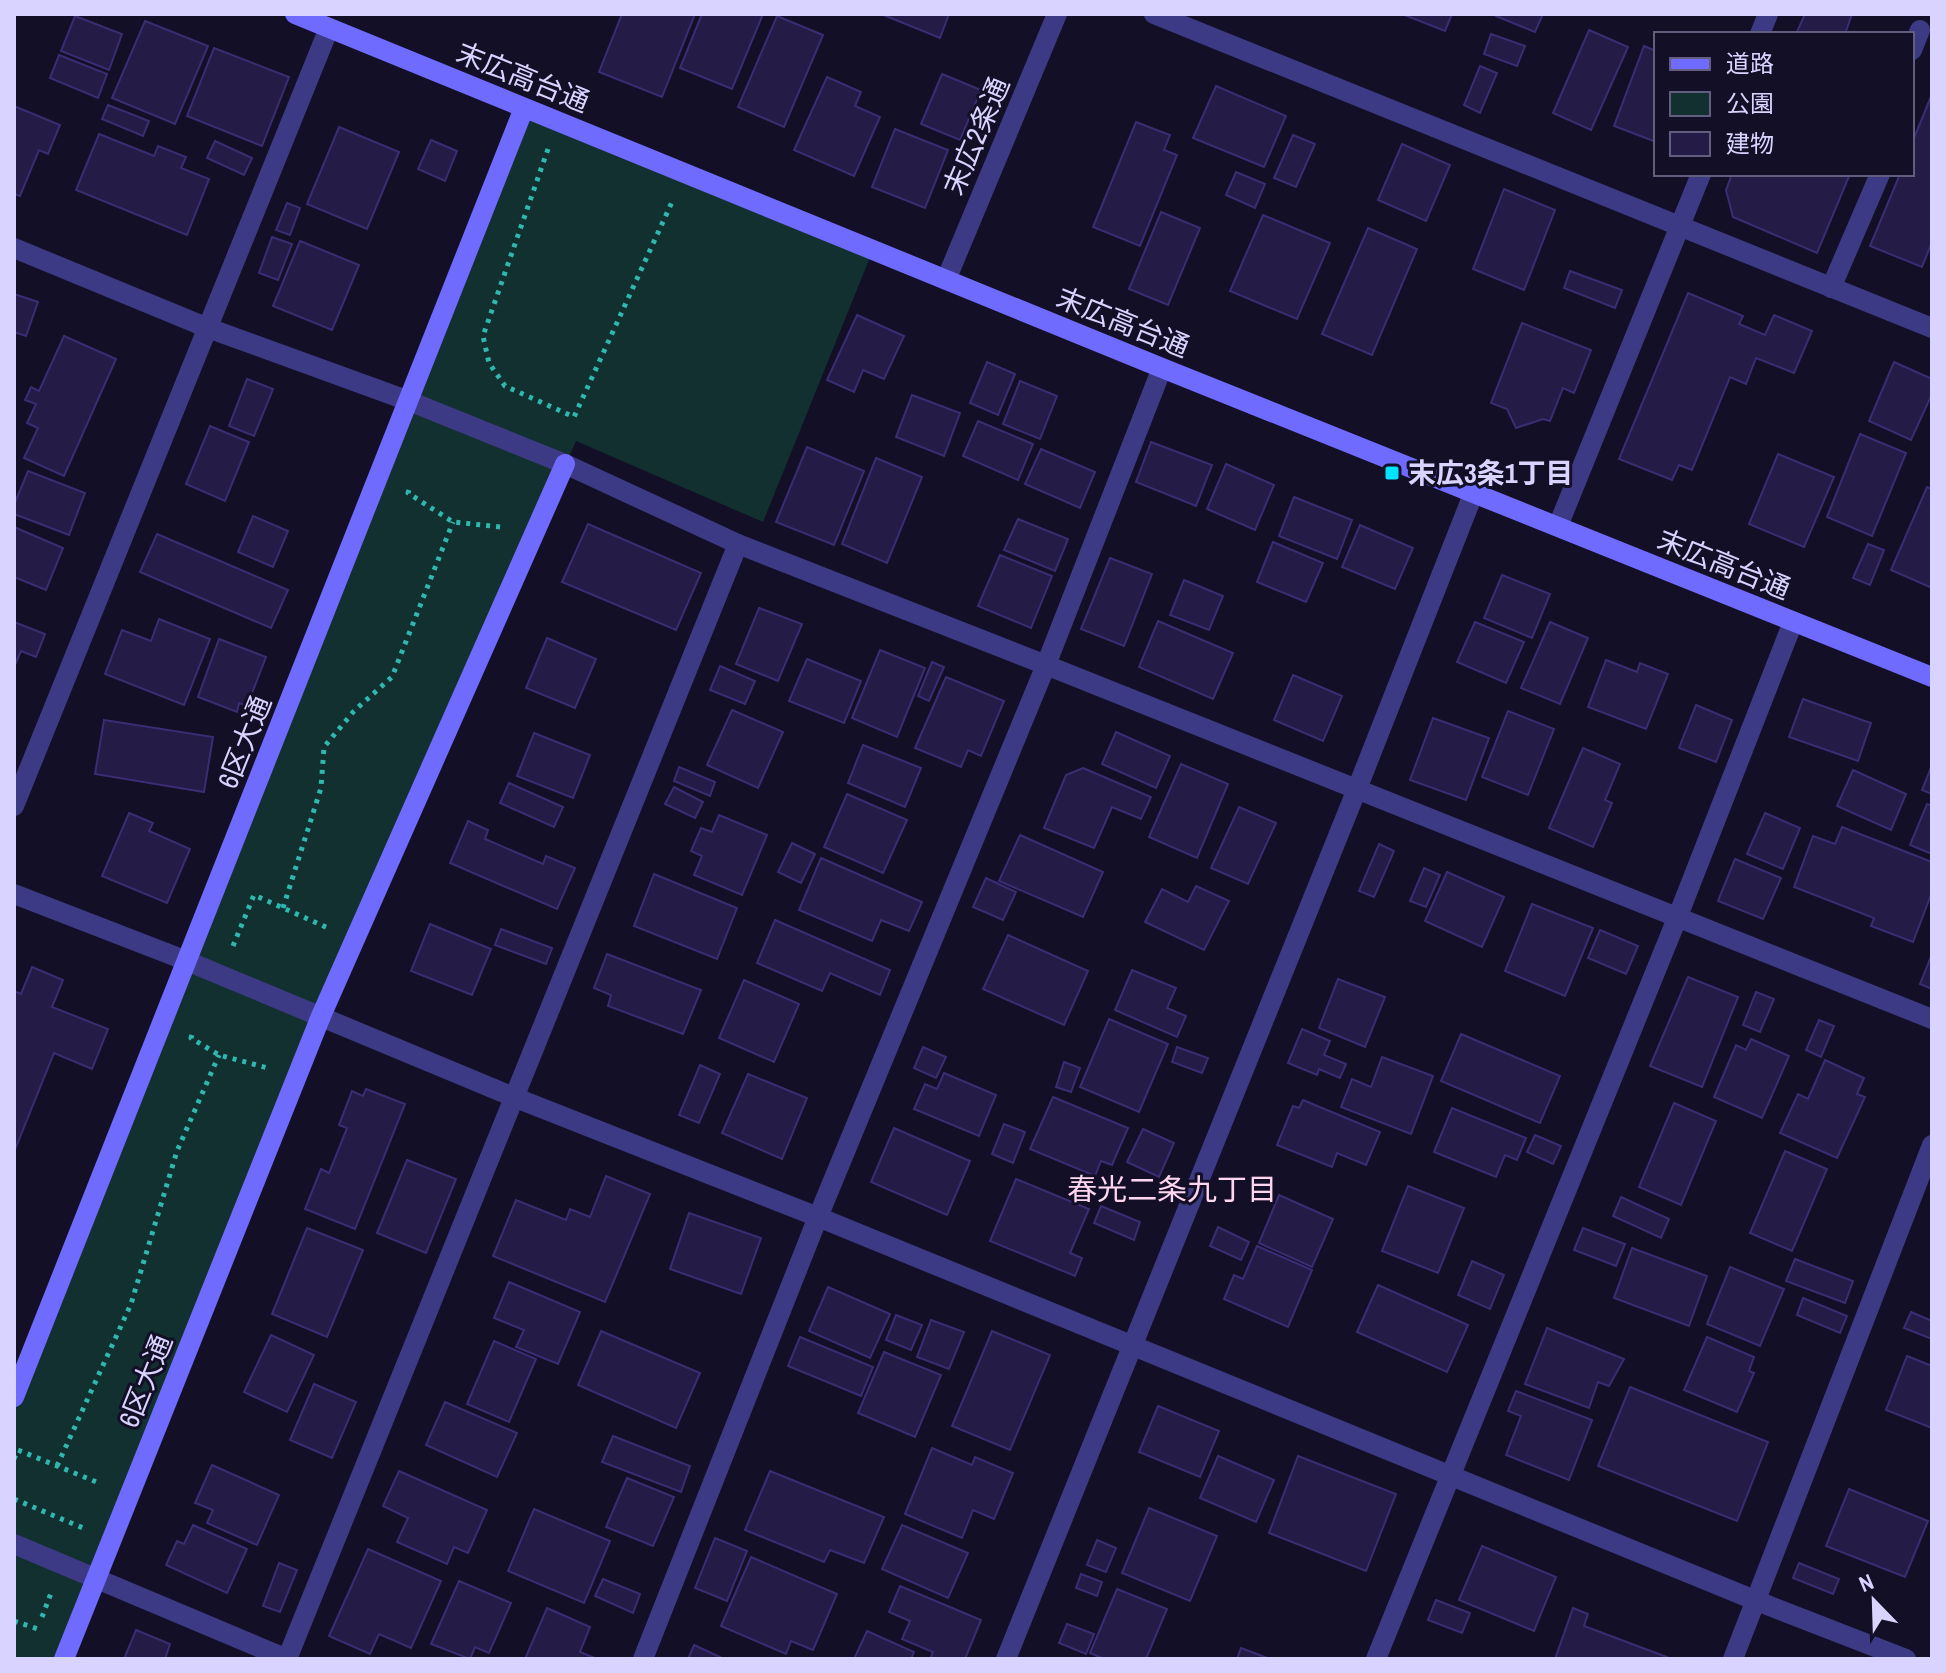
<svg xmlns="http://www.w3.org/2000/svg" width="1946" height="1673" font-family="'Archivo Narrow','Noto Sans JP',sans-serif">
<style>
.green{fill:#12302f}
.building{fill:#241b47;stroke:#3b2d73;stroke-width:2}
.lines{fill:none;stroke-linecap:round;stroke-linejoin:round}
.path{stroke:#2fb8b0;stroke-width:5;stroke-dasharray:4 6;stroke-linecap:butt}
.lane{stroke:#3d3a85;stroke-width:20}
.street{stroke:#3d3a85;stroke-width:20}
.secondary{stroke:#6f6bff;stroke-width:20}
.poi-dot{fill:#00e5ff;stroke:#130f26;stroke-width:3}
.labels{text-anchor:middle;stroke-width:6;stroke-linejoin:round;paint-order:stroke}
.street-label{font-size:28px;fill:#d9d4ff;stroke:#130f26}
.poi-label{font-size:28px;font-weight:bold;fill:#d9d4ff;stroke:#130f26;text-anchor:start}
.neighbourhood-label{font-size:30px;fill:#ffd6f0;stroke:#130f26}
</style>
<rect width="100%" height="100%" fill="#130f26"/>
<!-- green -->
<polygon class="green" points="524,108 873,250 763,522 576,441 321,1016 63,1659 14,1659 14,1397"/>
<!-- building -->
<g class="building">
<polygon points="622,14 695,14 662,97 599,72"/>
<polygon points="702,14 763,14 732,89 680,68"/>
<polygon points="881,14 949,14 940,38"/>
<polygon points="1402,14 1452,14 1445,31"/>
<polygon points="1496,14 1543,14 1535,32 1496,16"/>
<polygon points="1805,14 1852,14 1845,34 1796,34"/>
<polygon points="75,16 122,34 109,70 61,51"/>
<polygon points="777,16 823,35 784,127 738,107"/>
<polygon points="145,21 208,46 175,124 112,98"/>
<polygon points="1589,30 1628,47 1591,130 1553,113"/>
<polygon points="1491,34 1525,46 1517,66 1484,54"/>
<polygon points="1644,46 1656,51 1656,142 1614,126"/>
<polygon points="214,48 289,77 262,146 187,116"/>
<polygon points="59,55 107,74 98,98 50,78"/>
<polygon points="1480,66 1497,73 1480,113 1464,105"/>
<polygon points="942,74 981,90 960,140 921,124"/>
<polygon points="827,77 861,92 855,106 880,117 854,176 794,150"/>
<polygon points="1216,86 1286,116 1264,167 1193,138"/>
<polygon points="1932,94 1932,242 1922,267 1870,246 1900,174 1912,174 1912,143"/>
<polygon points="108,105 149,121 143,136 102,119"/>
<polygon points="14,106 60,125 48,154 39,150 20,196 14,194"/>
<polygon points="1136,122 1170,135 1164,150 1177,155 1140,246 1093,227"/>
<polygon points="339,127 399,152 367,229 307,204"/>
<polygon points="895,129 948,150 925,208 872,187"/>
<polygon points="99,134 154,156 158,146 186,157 181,168 209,179 187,235 76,190"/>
<polygon points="1293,135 1315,144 1296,187 1274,178"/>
<polygon points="431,140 457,151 445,181 418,169"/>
<polygon points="215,141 252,158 244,175 207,158"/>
<polygon points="1402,144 1450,165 1426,221 1378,200"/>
<polygon points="1236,172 1265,184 1255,208 1226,195"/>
<polygon points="1732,174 1850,174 1817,253 1733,217 1726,190"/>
<polygon points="1504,189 1555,210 1524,290 1473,269"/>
<polygon points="287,203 300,208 290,235 276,230"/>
<polygon points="1161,212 1200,228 1168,305 1129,289"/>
<polygon points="1263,215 1330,243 1297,319 1230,291"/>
<polygon points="1368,228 1417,249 1372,355 1322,334"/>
<polygon points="272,237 292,244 278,280 259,273"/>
<polygon points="300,241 359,265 332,330 273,306"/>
<polygon points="1570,271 1622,290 1615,308 1564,288"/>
<polygon points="1688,293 1743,316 1739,324 1765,335 1774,315 1812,331 1794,373 1756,358 1746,384 1730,377 1692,470 1679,465 1672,480 1619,459"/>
<polygon points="14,294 38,302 26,336 14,332"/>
<polygon points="857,315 904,336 884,379 863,370 854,392 827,380"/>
<polygon points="1522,323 1591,350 1574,393 1563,388 1550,421 1543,419 1516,428 1507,409 1491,403"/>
<polygon points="64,336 116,359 64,476 24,458 38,428 27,423 36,404 25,400 31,387 39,391"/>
<polygon points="987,362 1015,374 998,415 970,403"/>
<polygon points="1894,362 1932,379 1932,394 1911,440 1869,421"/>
<polygon points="247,379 273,389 254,436 229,426"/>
<polygon points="1020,381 1057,396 1040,439 1003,424"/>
<polygon points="912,395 960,413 944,456 896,437"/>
<polygon points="978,421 1033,444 1018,480 963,456"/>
<polygon points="210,426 249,442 225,501 186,484"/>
<polygon points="1860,434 1906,453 1872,536 1827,517"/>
<polygon points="1151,442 1212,465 1196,506 1136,482"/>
<polygon points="807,447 864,471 834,545 776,522"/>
<polygon points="1041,449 1095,472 1080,508 1025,484"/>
<polygon points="1778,454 1834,477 1804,547 1749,524"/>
<polygon points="876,458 922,477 887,563 842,544"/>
<polygon points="1226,464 1274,485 1255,530 1207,509"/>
<polygon points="28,471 85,493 69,535 14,514 14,505"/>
<polygon points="1927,487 1932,489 1932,588 1891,570"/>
<polygon points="1294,497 1352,520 1337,559 1279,536"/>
<polygon points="253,516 288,531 273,567 238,552"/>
<polygon points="1018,519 1068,539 1055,571 1004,550"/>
<polygon points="588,524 701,573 676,630 562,582"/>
<polygon points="1360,525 1413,548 1395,589 1342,567"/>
<polygon points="14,527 63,548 46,590 14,577"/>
<polygon points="157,534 288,590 271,628 140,572"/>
<polygon points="1273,542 1323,563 1306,602 1257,582"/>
<polygon points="1868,544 1884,550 1870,585 1853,578"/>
<polygon points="1000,555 1052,576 1031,628 978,606"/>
<polygon points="1110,558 1152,574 1124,646 1081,629"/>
<polygon points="1502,575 1550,594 1532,638 1484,618"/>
<polygon points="1184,580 1223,596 1209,630 1170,615"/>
<polygon points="759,608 802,624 778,681 736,664"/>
<polygon points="159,619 210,639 184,705 105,674 122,630 151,641"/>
<polygon points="1158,621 1233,653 1213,699 1139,667"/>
<polygon points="14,622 45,634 36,657 21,651 14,667"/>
<polygon points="1475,622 1524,642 1506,683 1457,662"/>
<polygon points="1550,622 1588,638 1560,704 1521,688"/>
<polygon points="547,638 596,659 575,708 526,688"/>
<polygon points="219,639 266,657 247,706 239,703 237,712 198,697"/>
<polygon points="880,650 925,668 897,737 852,718"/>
<polygon points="807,659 861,681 844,723 789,701"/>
<polygon points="1606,660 1637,672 1640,663 1668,674 1646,729 1588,707"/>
<polygon points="932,662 944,667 929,701 918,696"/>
<polygon points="720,666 755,681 745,704 710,690"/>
<polygon points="1293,675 1342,696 1323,741 1274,720"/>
<polygon points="946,677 1004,701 981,756 968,750 961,767 915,748"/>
<polygon points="1803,699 1871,723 1858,761 1789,737"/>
<polygon points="1696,705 1732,720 1716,762 1679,748"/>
<polygon points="732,710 783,732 758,788 707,765"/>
<polygon points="1508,711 1554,729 1528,795 1482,777"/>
<polygon points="1433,718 1489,738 1466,800 1410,780"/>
<polygon points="104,720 213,737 204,792 95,774"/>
<polygon points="1116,732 1170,756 1156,788 1102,764"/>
<polygon points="534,733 590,755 573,798 517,776"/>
<polygon points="863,745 921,768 905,807 848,783"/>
<polygon points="1583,748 1620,764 1605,800 1612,803 1593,847 1549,828"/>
<polygon points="1181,764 1228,784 1197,858 1149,837"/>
<polygon points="1932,765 1932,794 1922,790"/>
<polygon points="679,767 715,782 710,796 674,781"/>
<polygon points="1083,768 1151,797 1141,819 1112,807 1094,848 1044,828 1066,775"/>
<polygon points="1853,770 1906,794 1891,830 1837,806"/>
<polygon points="509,783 563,807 554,827 500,803"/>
<polygon points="674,787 703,802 695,818 665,804"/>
<polygon points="847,794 907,820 883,873 824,847"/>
<polygon points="1927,804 1932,806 1932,854 1910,845"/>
<polygon points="1239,807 1276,823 1248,884 1211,868"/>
<polygon points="129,813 153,823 149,831 190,849 167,903 102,876"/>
<polygon points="1765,813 1800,828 1783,869 1747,854"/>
<polygon points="719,815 767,835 742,895 694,875 702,856 691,851 701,828 712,832"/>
<polygon points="468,821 488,830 485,839 543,864 546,856 575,868 557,909 450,863"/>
<polygon points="1842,827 1932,862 1932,892 1913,942 1871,926 1874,918 1794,887 1813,836 1835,844"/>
<polygon points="1020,835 1103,872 1083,917 999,881"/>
<polygon points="792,843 815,854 801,883 778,872"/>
<polygon points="1379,844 1394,851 1374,897 1359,891"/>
<polygon points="821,858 922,902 909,931 881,920 872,941 799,910"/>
<polygon points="1735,859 1781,878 1763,919 1718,901"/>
<polygon points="1424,868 1440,875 1426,907 1410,901"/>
<polygon points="1447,872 1504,897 1482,947 1425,921"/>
<polygon points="654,874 737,908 717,959 634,926"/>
<polygon points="986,878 1016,892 1003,920 973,907"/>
<polygon points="1196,886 1229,901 1204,950 1145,922 1162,889 1188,902"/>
<polygon points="1532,904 1593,928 1565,996 1505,971"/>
<polygon points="775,920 890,970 880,995 830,973 822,991 757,963"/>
<polygon points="430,924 491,949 472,995 411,971"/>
<polygon points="501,929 552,948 546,964 495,945"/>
<polygon points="1600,930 1638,946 1626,974 1588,958"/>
<polygon points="1008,935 1088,971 1064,1025 983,989"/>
<polygon points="607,954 701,990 683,1034 608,1006 611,995 594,988"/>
<polygon points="1932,954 1932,989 1920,984"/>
<polygon points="32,967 63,980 52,1007 108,1029 92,1069 54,1053 14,1152 14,991 21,994"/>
<polygon points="1132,970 1176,988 1167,1008 1186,1016 1177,1037 1115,1010"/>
<polygon points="1688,977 1738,997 1702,1087 1650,1066"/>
<polygon points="1338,979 1385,997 1365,1047 1319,1028"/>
<polygon points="744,980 799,1004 774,1062 719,1038"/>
<polygon points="1756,992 1774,999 1760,1032 1743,1025"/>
<polygon points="1109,1019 1168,1044 1139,1112 1080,1087"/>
<polygon points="1819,1020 1834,1026 1821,1057 1806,1050"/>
<polygon points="1302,1029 1330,1041 1324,1055 1346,1064 1340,1078 1319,1069 1317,1075 1288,1063"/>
<polygon points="1461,1034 1560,1076 1540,1123 1441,1081"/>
<polygon points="1751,1039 1789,1056 1762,1118 1714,1097 1736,1045 1746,1050"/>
<polygon points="923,1047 946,1057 936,1078 914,1068"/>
<polygon points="1177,1047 1208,1058 1202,1073 1172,1062"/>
<polygon points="1382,1057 1433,1076 1411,1134 1341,1107 1352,1079 1371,1087"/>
<polygon points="1825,1060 1864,1078 1857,1094 1865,1097 1837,1158 1780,1133 1798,1094 1808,1099"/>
<polygon points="1064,1062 1080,1068 1071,1092 1056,1087"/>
<polygon points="700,1065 720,1074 699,1123 679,1115"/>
<polygon points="944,1073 996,1095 979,1136 914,1109 925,1084 937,1089"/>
<polygon points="748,1074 807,1098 782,1159 722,1133"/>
<polygon points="366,1089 405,1104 355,1229 305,1209 321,1169 329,1173 347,1128 339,1125 352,1091 363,1096"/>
<polygon points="1053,1097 1128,1128 1112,1165 1101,1161 1095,1176 1030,1149"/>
<polygon points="1303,1100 1380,1132 1366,1165 1337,1153 1332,1167 1277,1145 1293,1106 1299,1108"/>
<polygon points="1674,1103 1716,1121 1681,1205 1639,1187"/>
<polygon points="1452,1108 1526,1138 1517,1160 1505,1155 1496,1177 1434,1152"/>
<polygon points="1004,1124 1025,1132 1013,1163 992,1154"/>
<polygon points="894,1128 970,1161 947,1215 871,1182"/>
<polygon points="1143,1129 1174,1143 1159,1177 1127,1162"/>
<polygon points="1535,1135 1561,1146 1553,1164 1527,1152"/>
<polygon points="1785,1151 1827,1169 1792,1251 1750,1233"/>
<polygon points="407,1160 456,1179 426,1253 377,1233"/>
<polygon points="606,1176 650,1194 605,1302 493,1256 516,1200 566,1220 570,1209 590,1217"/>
<polygon points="1016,1179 1089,1209 1070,1253 1082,1258 1075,1276 990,1241"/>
<polygon points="1408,1186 1464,1208 1438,1273 1382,1251"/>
<polygon points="1279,1195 1333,1219 1312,1267 1259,1243"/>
<polygon points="1621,1197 1669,1219 1661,1238 1613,1216"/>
<polygon points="1101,1206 1140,1222 1134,1240 1094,1223"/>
<polygon points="689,1213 761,1238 741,1294 670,1269"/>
<polygon points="1218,1227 1249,1242 1241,1260 1210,1246"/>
<polygon points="307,1228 363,1250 327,1337 272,1314"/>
<polygon points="1583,1228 1625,1244 1616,1266 1574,1250"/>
<polygon points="1257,1246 1312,1270 1288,1327 1224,1299 1234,1275 1243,1279"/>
<polygon points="1632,1248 1707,1276 1689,1326 1614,1298"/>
<polygon points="1795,1259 1853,1281 1845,1303 1786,1281"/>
<polygon points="1472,1261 1504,1275 1490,1309 1458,1295"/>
<polygon points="1730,1267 1784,1289 1760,1346 1707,1324"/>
<polygon points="509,1282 580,1312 558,1364 516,1347 524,1330 494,1318"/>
<polygon points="1378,1285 1468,1325 1447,1372 1357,1332"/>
<polygon points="828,1287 890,1314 870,1358 809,1331"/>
<polygon points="1803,1298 1847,1316 1840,1333 1797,1315"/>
<polygon points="1911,1312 1932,1321 1932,1339 1904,1328"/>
<polygon points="896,1315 922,1325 911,1350 886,1340"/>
<polygon points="931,1320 964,1332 949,1369 917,1357"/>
<polygon points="1547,1328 1624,1359 1609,1386 1598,1382 1589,1408 1525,1384"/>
<polygon points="601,1331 700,1373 676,1428 578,1385"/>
<polygon points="992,1331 1050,1355 1010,1450 952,1426"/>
<polygon points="271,1335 314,1355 287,1412 244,1392"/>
<polygon points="800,1337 873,1367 861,1396 788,1366"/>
<polygon points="1707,1337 1754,1357 1749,1371 1754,1373 1737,1412 1684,1390"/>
<polygon points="494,1341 536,1359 509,1422 467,1404"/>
<polygon points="884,1352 941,1375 915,1437 858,1413"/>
<polygon points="1907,1356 1932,1366 1932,1428 1886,1410"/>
<polygon points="314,1384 356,1402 332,1458 290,1440"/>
<polygon points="1630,1387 1768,1442 1737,1521 1598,1466"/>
<polygon points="1516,1391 1592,1420 1569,1480 1506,1455 1521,1416 1508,1411"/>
<polygon points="445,1402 517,1433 497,1477 426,1445"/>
<polygon points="1158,1406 1219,1431 1200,1477 1139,1452"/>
<polygon points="613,1436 690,1466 681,1492 602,1462"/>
<polygon points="932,1448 972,1465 975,1457 1013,1473 994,1519 973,1510 962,1538 905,1514"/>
<polygon points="1218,1456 1274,1480 1256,1522 1200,1498"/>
<polygon points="1298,1456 1396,1494 1366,1571 1269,1533"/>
<polygon points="212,1465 279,1495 257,1545 207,1523 213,1510 195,1503"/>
<polygon points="399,1471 487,1510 468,1553 454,1547 447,1564 397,1542 408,1518 383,1506"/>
<polygon points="770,1471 884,1517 864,1563 830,1550 824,1562 745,1530"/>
<polygon points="627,1478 674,1497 653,1546 606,1527"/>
<polygon points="1849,1489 1928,1521 1905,1577 1826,1546"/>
<polygon points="1149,1508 1217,1536 1190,1601 1122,1573"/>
<polygon points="534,1509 610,1541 584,1603 508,1571"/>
<polygon points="193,1525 247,1549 227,1593 166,1565 177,1541 184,1544"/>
<polygon points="902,1525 968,1553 948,1598 882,1569"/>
<polygon points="715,1538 747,1551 727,1601 695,1588"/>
<polygon points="1097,1540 1116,1548 1106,1572 1087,1565"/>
<polygon points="1482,1546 1556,1577 1534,1631 1459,1600"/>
<polygon points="368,1549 441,1581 411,1648 379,1634 370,1654 329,1636"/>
<polygon points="751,1557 837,1594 813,1650 791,1641 786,1654 721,1626"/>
<polygon points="279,1563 297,1570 280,1612 263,1606"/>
<polygon points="1799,1563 1839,1579 1833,1594 1793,1578"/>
<polygon points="1081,1574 1102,1582 1097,1596 1076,1588"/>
<polygon points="603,1579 640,1594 633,1613 595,1596"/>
<polygon points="459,1581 511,1603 489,1653 475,1647 470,1659 431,1644"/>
<polygon points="900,1586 981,1620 965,1659 930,1659 933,1652 902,1639 910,1621 889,1612"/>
<polygon points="1117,1589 1167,1609 1146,1659 1104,1659 1090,1653"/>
<polygon points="1436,1600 1470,1613 1462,1633 1428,1620"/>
<polygon points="547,1608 590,1627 580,1652 597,1659 525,1659"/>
<polygon points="1573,1608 1588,1614 1584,1626 1672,1659 1555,1659"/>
<polygon points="1067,1624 1094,1634 1086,1654 1059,1643"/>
<polygon points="136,1630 170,1644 165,1659 124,1659"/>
<polygon points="867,1631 914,1652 911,1659 854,1659"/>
<polygon points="694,1645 724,1659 688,1659"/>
<polygon points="1241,1648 1270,1659 1237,1659"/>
</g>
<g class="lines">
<!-- path -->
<g class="path">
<polyline points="548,149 483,336 489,363 505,386 574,417 672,202"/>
<polyline points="409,490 408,493 453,522 501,527"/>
<polyline points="283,908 321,788 324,747 354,711 392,677 453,522"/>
<polyline points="233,946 254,895 328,928"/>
<polyline points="192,1035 191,1038 219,1055 268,1068"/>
<polyline points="14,1459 18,1450 99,1483"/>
<polyline points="57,1466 131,1304 177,1151 219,1055"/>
<polyline points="14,1499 83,1528"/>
<polyline points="42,1617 51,1593"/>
<polyline points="14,1621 38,1629 39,1626"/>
</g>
<!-- lane -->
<g class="lane">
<polyline points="1912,50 1920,30"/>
<polyline points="1831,288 1880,174"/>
</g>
<!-- street -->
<g class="street">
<polyline points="1154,14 1932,328"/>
<polyline points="1760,34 1768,14"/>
<polyline points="14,248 208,328 409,401 565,464 738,544 1046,665 1932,1019"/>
<polyline points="946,280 1057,14"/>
<polyline points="1558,526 1701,174"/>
<polyline points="14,806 329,28"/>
<polyline points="14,894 187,961 516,1098 818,1217 1757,1601 1906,1659"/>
<polyline points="14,1544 287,1659 738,544"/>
<polyline points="643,1659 818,1217 1046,665 1162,368"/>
<polyline points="1006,1659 1357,789 1474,492"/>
<polyline points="1376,1659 1678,916 1793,622"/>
<polyline points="1733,1659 1932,1145"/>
</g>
<!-- secondary -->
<g class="secondary">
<polyline points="295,14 1162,368 1932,677"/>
<polyline points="14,1397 524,108"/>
<polyline points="64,1659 321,1016 565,464"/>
</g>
</g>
<!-- markers -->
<rect class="poi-dot" x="1384" y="465" width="16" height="16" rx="4"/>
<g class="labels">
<!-- street labels -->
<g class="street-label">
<text transform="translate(523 77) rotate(22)" y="10">末広高台通</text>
<text transform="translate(976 136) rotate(-67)" y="10">末広2条通</text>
<text transform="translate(1123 322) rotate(22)" y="10">末広高台通</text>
<text transform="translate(1724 564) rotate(22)" y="10">末広高台通</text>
<text transform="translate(244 742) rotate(-68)" y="10">6区大通</text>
<text transform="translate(145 1381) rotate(-68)" y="10">6区大通</text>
</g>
<!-- poi labels -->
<g class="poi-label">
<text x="1408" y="483">末広3条1丁目</text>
</g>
<!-- neighbourhood labels -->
<g class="neighbourhood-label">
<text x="1172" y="1200">春光二条九丁目</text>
</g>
</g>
<!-- border -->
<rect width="1946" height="1673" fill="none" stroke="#d9d4ff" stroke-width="32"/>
<!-- legend -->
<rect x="1654" y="32" width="260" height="144" fill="#130f26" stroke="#625e7d" stroke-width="2"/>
<rect x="1670" y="58" width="40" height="12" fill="#6f6bff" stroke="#625e7d" stroke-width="2"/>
<text x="1726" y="72" font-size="24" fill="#d9d4ff">道路</text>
<rect x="1670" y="92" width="40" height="24" fill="#12302f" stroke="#625e7d" stroke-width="2"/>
<text x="1726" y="112" font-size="24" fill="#d9d4ff">公園</text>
<rect x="1670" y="132" width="40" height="24" fill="#241b47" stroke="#625e7d" stroke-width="2"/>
<text x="1726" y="152" font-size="24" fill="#d9d4ff">建物</text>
<!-- north arrow -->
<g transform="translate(1874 1601) rotate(337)" stroke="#130f26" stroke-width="6" paint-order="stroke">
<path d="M0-6L14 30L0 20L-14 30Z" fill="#d9d4ff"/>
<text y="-12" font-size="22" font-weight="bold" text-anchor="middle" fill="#d9d4ff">N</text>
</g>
</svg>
